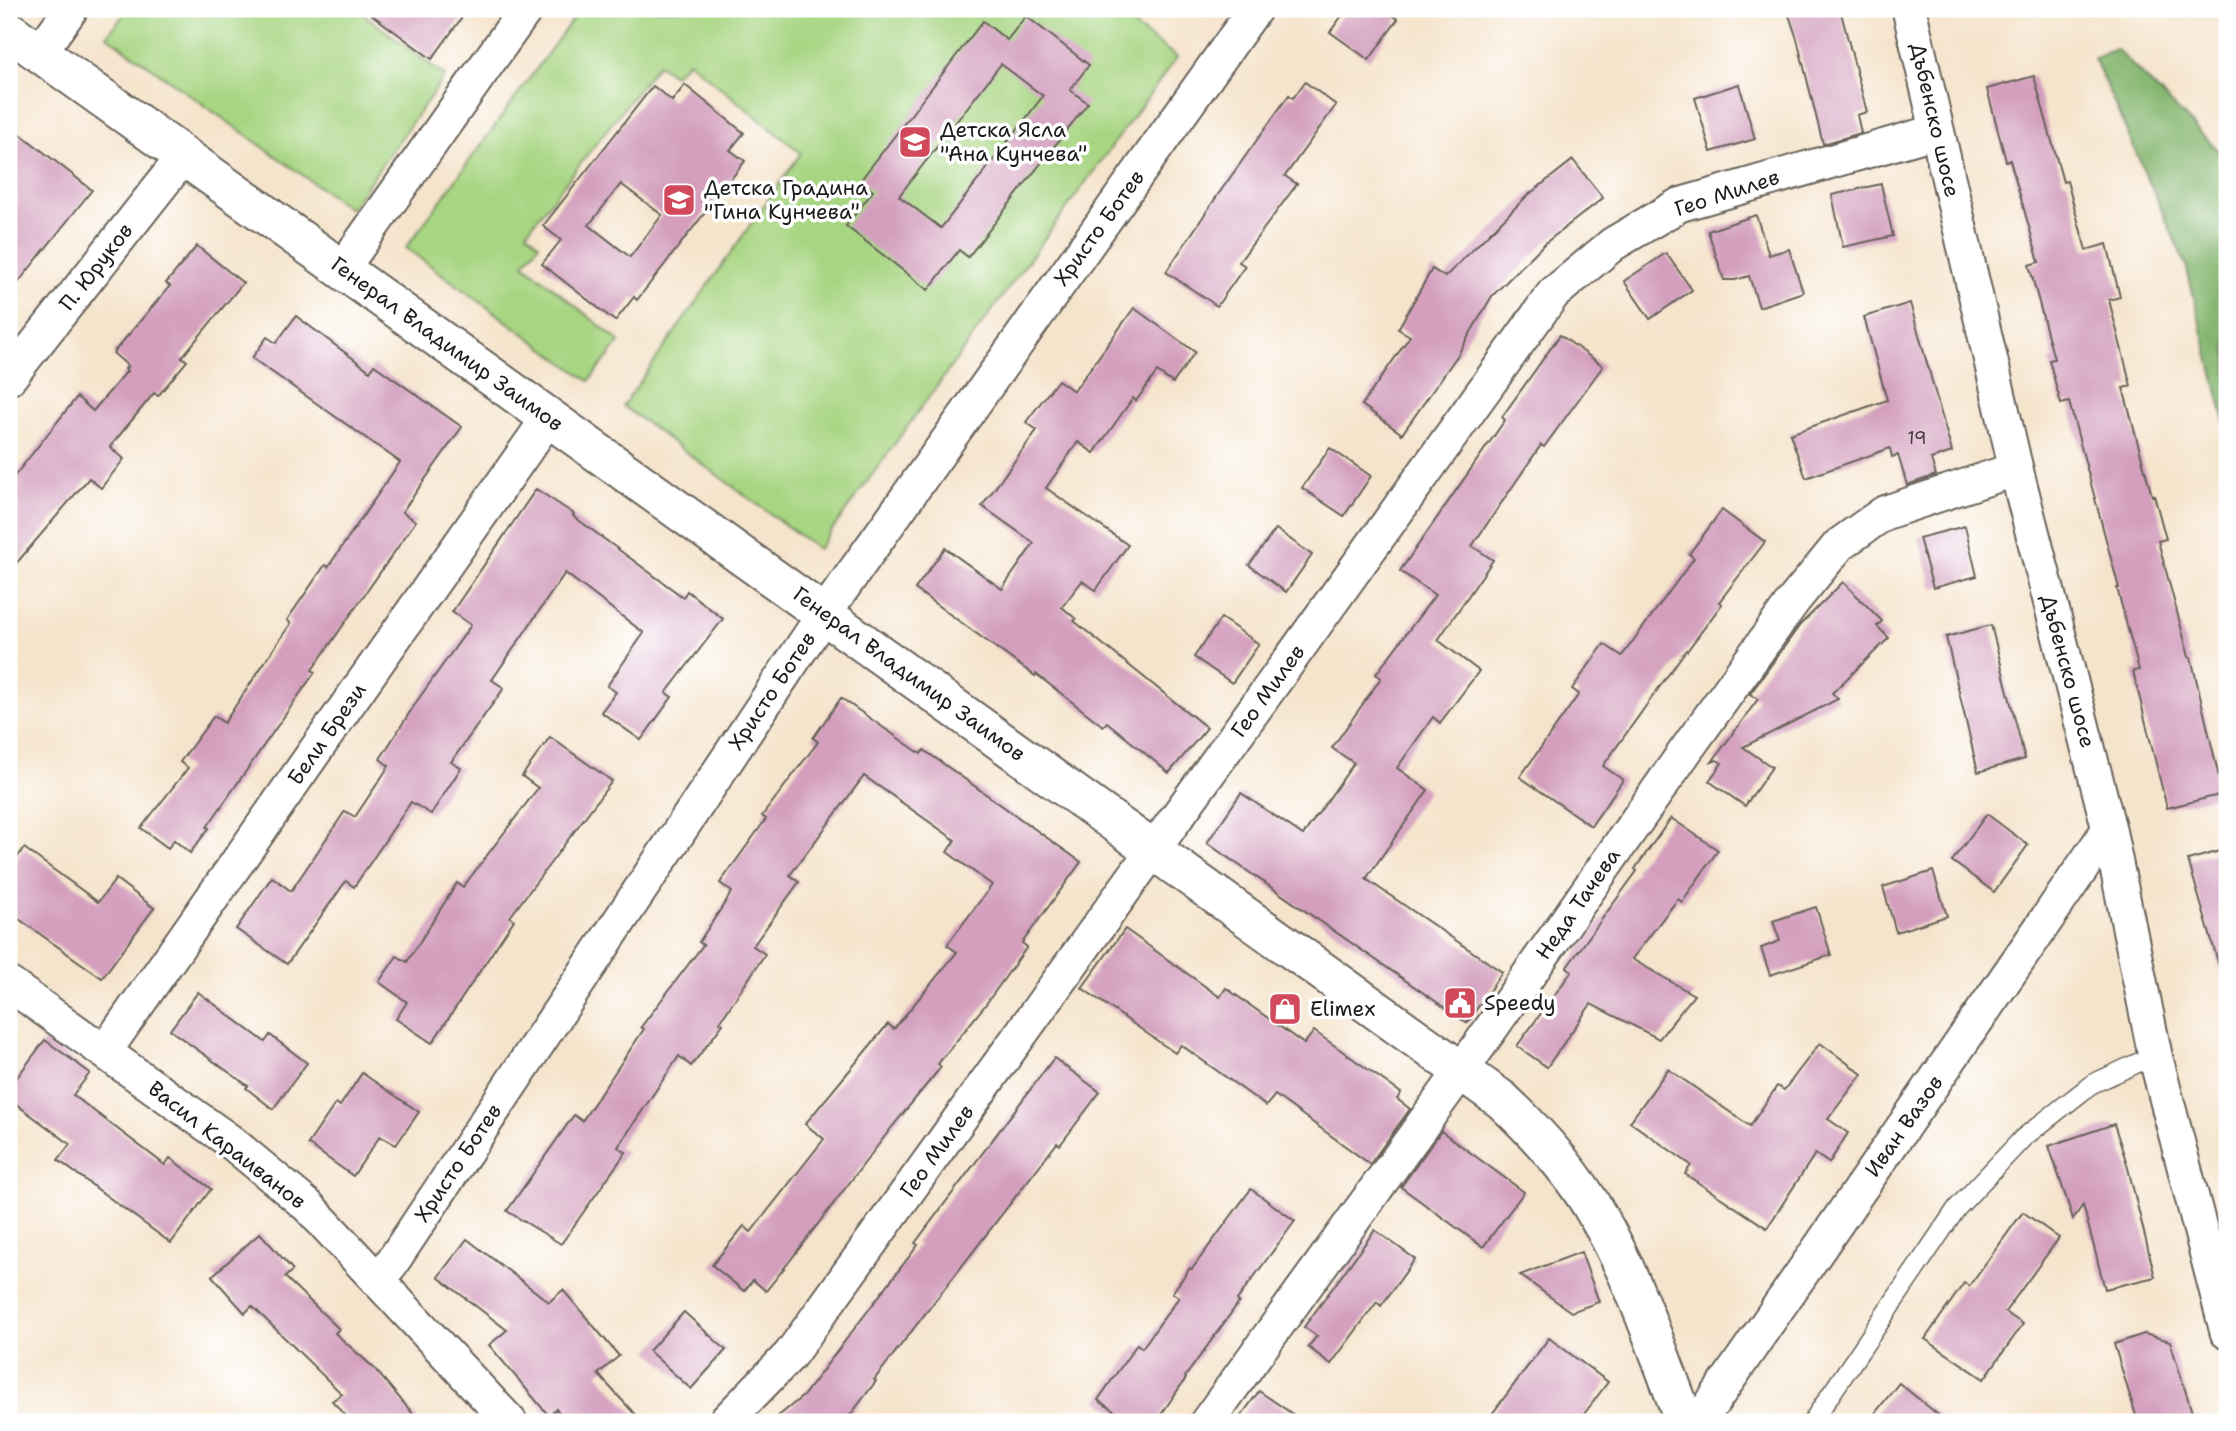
<svg xmlns="http://www.w3.org/2000/svg" width="2236" height="1431" font-family="'Shantell Sans',sans-serif">
<style>
.green{fill:#a7d582;stroke:#62784f;stroke-width:2}
.forest{fill:#85b670;stroke:#506946;stroke-width:2}
.building{fill:#d39fbd;fill-rule:evenodd}
.lines{fill:none;stroke-linecap:round;stroke-linejoin:round}
.service-casing{stroke:#68625a;stroke-width:21}
.minor-casing{stroke:#68625a;stroke-width:37}
.tertiary-casing{stroke:#68625a;stroke-width:42}
.service{stroke:#fff;stroke-width:18}
.minor{stroke:#fff;stroke-width:33}
.tertiary{stroke:#fff;stroke-width:38}
.labels{text-anchor:middle;stroke-width:7;stroke-linejoin:round;paint-order:stroke}
.number-label{font-size:18px;fill:#4a3d44}
.street-label{font-size:21px;fill:#1c1c1c;stroke:#fff}
.poi-label{font-size:21px;fill:#1c1c1c;stroke:#fff;text-anchor:start}
</style>
<rect width="100%" height="100%" fill="#fff"/>
<filter id="ink" filterUnits="userSpaceOnUse"><feTurbulence type="fractalNoise" baseFrequency=".0143" numOctaves="2"/><feDisplacementMap in="SourceGraphic" scale="14" xChannelSelector="R" yChannelSelector="G"/><feConvolveMatrix kernelMatrix="1 2 1 2 8 2 1 2 1" color-interpolation-filters="sRGB"/></filter>
<filter id="wash" filterUnits="userSpaceOnUse"><feTurbulence type="fractalNoise" baseFrequency=".00686" numOctaves="4" result="noise"/><feDisplacementMap in="SourceGraphic" scale="28" xChannelSelector="R" yChannelSelector="G"/><feGaussianBlur stdDeviation="1.57" result="paint"/><feColorMatrix in="noise" values="0 0 0 0 0 0 0 0 0 0 0 0 0 0 0 0 0 1.4 0 .05"/><feComposite in="paint" operator="in"/></filter>
<g filter="url(#wash)">
<rect width="100%" height="100%" fill="#f5e4cc"/>
<!-- green -->
<g class="green">
<polygon points="128,9 357,9 445,76 350,209 107,36"/>
<polygon points="580,9 1110,9 1177,57 818,549 623,406 801,153 688,61 674,75 658,64 527,232 539,244 524,264 620,342 589,381 406,248"/>
</g>
<!-- forest -->
<polygon class="forest" points="2116,49 2227,159 2227,430 2186,265 2094,58"/>
<g id="blocks">
<!-- building -->
<g class="building">
<polygon points="364,9 468,9 432,59"/>
<polygon points="1347,9 1384,9 1398,19 1369,60 1330,32"/>
<polygon points="1787,9 1840,9 1867,112 1857,115 1861,133 1823,144 1797,39"/>
<path d="M1026,16L1089,65L1070,90L1088,103L968,257L959,250L928,290L846,226L873,191L860,181L983,21L1007,40ZM1001,64L1043,96L941,228L899,196Z"/>
<polygon points="2034,76 2063,182 2067,181 2086,250 2107,244 2120,297 2109,300 2131,386 2123,388 2152,496 2154,495 2166,539 2158,541 2189,657 2191,657 2223,794 2167,808 2133,671 2139,670 2117,588 2119,588 2069,402 2061,404 2049,360 2054,359 2029,265 2039,262 2010,160 2006,161 1987,89"/>
<polygon points="1305,82 1336,105 1285,176 1297,184 1239,262 1245,266 1217,306 1166,272 1217,196 1289,95 1293,98"/>
<polygon points="1739,84 1755,139 1711,152 1695,98"/>
<path d="M685,85L744,133L730,150L745,161L637,300L634,297L615,321L542,264L561,240L543,226L653,86L672,101ZM621,184L662,215L630,257L589,225Z"/>
<polygon points="9,125 92,190 9,294"/>
<polygon points="1573,160 1603,198 1544,244 1492,296 1457,356 1402,434 1362,405 1410,336 1398,329 1432,269 1445,277 1527,196"/>
<polygon points="1881,184 1893,236 1843,247 1832,195"/>
<polygon points="1756,215 1769,255 1789,249 1803,292 1759,307 1749,276 1735,280 1724,280 1708,231"/>
<polygon points="197,246 243,283 182,357 187,361 158,396 154,393 110,447 124,459 101,488 89,478 9,572 9,483 77,397 93,411 127,371 125,369 128,366 113,353 170,286 166,283"/>
<polygon points="1666,253 1692,290 1650,319 1624,281"/>
<polygon points="1910,303 1952,452 1931,459 1936,475 1907,485 1898,455 1892,457 1890,448 1806,478 1790,434 1887,400 1864,317"/>
<polygon points="1134,308 1195,352 1173,383 1157,372 1136,401 1133,398 1094,453 1078,442 1046,488 1128,545 1096,590 1082,581 1062,607 1076,619 1074,621 1207,728 1169,773 1107,722 1103,726 1036,674 1035,676 915,589 945,548 1002,589 1034,543 982,506 1037,430 1026,422 1058,380 1074,391"/>
<polygon points="296,316 370,371 374,365 462,427 402,512 416,521 312,670 315,672 207,827 209,828 190,853 174,840 168,848 141,828 188,768 180,762 214,716 224,723 291,623 287,620 325,565 328,567 400,462 252,358 267,337 276,343"/>
<polygon points="1560,335 1603,366 1544,447 1541,445 1472,546 1493,560 1438,640 1479,671 1440,723 1433,717 1397,768 1428,790 1366,879 1502,972 1467,1023 1207,843 1241,793 1303,835 1354,763 1332,748 1381,678 1376,674 1435,595 1400,571 1505,420 1502,417"/>
<polygon points="1330,448 1371,476 1344,516 1302,488"/>
<polygon points="536,489 574,514 573,516 683,597 687,591 723,619 666,693 672,697 641,740 601,712 616,692 607,686 644,633 565,573 492,680 504,688 451,762 461,768 431,814 411,802 354,887 346,881 287,964 236,929 272,877 291,891 345,811 355,817 389,766 380,759 417,701 471,625 452,612"/>
<polygon points="1722,510 1765,542 1719,602 1722,604 1687,651 1686,650 1603,766 1623,780 1591,826 1520,777 1579,694 1572,689 1604,644 1622,656 1694,558 1689,554"/>
<polygon points="1965,526 1977,576 1933,588 1919,538"/>
<polygon points="1276,529 1312,555 1286,592 1249,565"/>
<polygon points="1843,582 1882,621 1877,626 1889,638 1832,693 1838,699 1743,747 1772,767 1745,806 1709,781 1722,763 1717,760 1712,762 1758,699 1750,694 1800,625"/>
<polygon points="1221,618 1259,644 1232,683 1194,657"/>
<polygon points="1991,625 2025,759 1978,772 1946,637"/>
<polygon points="841,698 921,754 924,750 1081,862 1022,943 1027,947 986,1004 938,1064 941,1067 892,1127 789,1262 766,1291 753,1280 744,1291 712,1265 744,1226 751,1232 824,1139 805,1124 888,1024 894,1029 957,952 947,945 992,885 947,852 955,840 864,776 790,875 799,882 753,946 765,954 720,1022 723,1024 691,1066 679,1056 618,1147 626,1152 561,1244 507,1211 574,1115 582,1121 644,1029 641,1027 703,945 699,942 732,892 720,883 766,819 762,816 818,742 813,738"/>
<polygon points="550,737 612,781 510,917 514,920 432,1043 396,1019 407,1002 379,982 397,956 407,962 457,883 463,887 538,788 522,776"/>
<polygon points="1987,814 2028,845 1994,892 1952,861"/>
<polygon points="1671,818 1718,850 1682,902 1678,899 1632,959 1694,995 1659,1039 1591,1004 1547,1067 1517,1046 1572,971 1567,967 1637,871 1635,869"/>
<polygon points="24,848 98,902 116,879 154,908 102,978 9,912 9,869"/>
<polygon points="2227,849 2227,968 2220,969 2188,860"/>
<polygon points="1933,871 1947,916 1896,932 1883,887"/>
<polygon points="1816,907 1831,955 1770,975 1761,948 1780,941 1773,921"/>
<polygon points="1125,929 1220,997 1226,988 1304,1044 1314,1031 1401,1093 1397,1099 1410,1109 1370,1164 1275,1095 1266,1106 1181,1045 1175,1053 1082,988"/>
<polygon points="198,992 265,1042 270,1035 307,1063 273,1109 246,1088 248,1086 170,1030"/>
<polygon points="45,1040 90,1073 73,1095 165,1165 170,1158 211,1189 171,1243 58,1160 70,1144 9,1099 9,1088"/>
<polygon points="1820,1043 1862,1074 1828,1119 1848,1133 1829,1163 1815,1154 1767,1228 1685,1174 1691,1165 1630,1122 1668,1069 1750,1126 1777,1086 1784,1090"/>
<polygon points="1054,1058 1100,1092 1060,1145 1057,1143 874,1380 876,1381 845,1422 771,1422 803,1396 918,1245 915,1243"/>
<polygon points="362,1073 419,1112 396,1145 380,1136 353,1176 308,1144 336,1103 340,1106"/>
<polygon points="2114,1124 2127,1164 2155,1277 2105,1289 2083,1205 2073,1219 2049,1146"/>
<polygon points="1441,1131 1524,1192 1483,1247 1401,1187"/>
<polygon points="1251,1189 1295,1221 1237,1300 1239,1302 1185,1377 1186,1378 1156,1422 1130,1422 1098,1400 1137,1344 1142,1348 1179,1297 1172,1293 1190,1268 1192,1269"/>
<polygon points="2023,1212 2059,1238 2005,1312 2023,1324 1984,1379 1925,1339 1964,1283 1969,1286"/>
<polygon points="1375,1230 1415,1259 1381,1306 1377,1302 1331,1364 1308,1347 1317,1336 1304,1327"/>
<polygon points="260,1233 293,1270 285,1277 339,1329 335,1333 374,1368 420,1422 352,1422 332,1401 342,1394 252,1306 245,1313 212,1276"/>
<polygon points="467,1239 549,1302 563,1290 619,1356 598,1374 642,1422 568,1422 556,1409 549,1416 489,1345 507,1330 438,1277"/>
<polygon points="1581,1252 1599,1302 1571,1312 1520,1275"/>
<polygon points="684,1312 726,1350 691,1389 649,1351"/>
<polygon points="2144,1334 2170,1341 2195,1422 2138,1422 2114,1344"/>
<polygon points="1549,1338 1608,1382 1578,1422 1486,1422"/>
<polygon points="1899,1383 1947,1422 1868,1422"/>
<polygon points="1259,1391 1304,1422 1237,1422"/>
</g>
</g>
</g>
<g filter="url(#ink)">
<use href="#blocks" fill-opacity="0" stroke="#68625a" stroke-width="2"/>
<g class="lines">
<defs>
<polyline id="service" points="1812,1422 1957,1208 2023,1138 2092,1084 2155,1055"/>
<g id="minor">
<polyline points="1909,9 2016,469 2109,829 2155,1055 2227,1332"/>
<polyline points="39,53 71,9"/>
<polyline points="342,269 526,9"/>
<polyline points="9,378 184,156"/>
<polyline points="9,984 231,1142 308,1206 510,1422"/>
<polyline points="105,1051 549,417"/>
<polyline points="379,1282 824,614 1255,9"/>
<polyline points="725,1422 790,1355 1553,294 1613,244 1679,205 1937,131"/>
<polyline points="1207,1422 1462,1070 1684,753 1794,600 1839,545 1884,513 2016,469"/>
<polyline points="1699,1422 2109,829"/>
</g>
<path id="tertiary" d="M9,31L1502,1100C1537,1133 1573,1172 1597,1215C1635,1279 1658,1353 1685,1422"/>
</defs>
<!-- service casing -->
<use href="#service" class="service-casing"/>
<!-- minor casing -->
<use href="#minor" class="minor-casing"/>
<!-- tertiary casing -->
<use href="#tertiary" class="tertiary-casing"/>
<!-- service -->
<use href="#service" class="service"/>
<!-- minor -->
<use href="#minor" class="minor"/>
<!-- tertiary -->
<use href="#tertiary" class="tertiary"/>
</g>
</g>
<!-- icons -->
<defs>
<symbol id="school-square" viewBox="-11 -11 22 22"><rect x="-9" y="-9" width="18" height="18" rx="4" fill="#d1495b" stroke="#fff"/><path d="M0-5L7-2L0 1L-7-2ZM-4 1L0 2.5L4 1V4Q0 6-4 4Z" fill="#fff"/></symbol>
<symbol id="civic-square" viewBox="-11 -11 22 22"><rect x="-9" y="-9" width="18" height="18" rx="4" fill="#d1495b" stroke="#fff"/><path d="M-.6-6.5H3V-4.5H.6V-3L4-1V1h2V6H-6V1h2V-1L-.6-3ZM-1.2 2.5V6h2.4V2.5Z" fill="#fff"/></symbol>
<symbol id="shop-square" viewBox="-11 -11 22 22"><rect x="-9" y="-9" width="18" height="18" rx="4" fill="#d1495b" stroke="#fff"/><path d="M-5-2.5h2.3a2.7 3.5 0 0 1 5.4 0H5L5.5 6h-11ZM-1.5-2.5h3a1.5 2.3 0 0 0-3 0Z" fill="#fff"/></symbol>
</defs>
<g fill-rule="evenodd">
<use href="#school-square" x="896" y="123" width="38" height="38"/>
<use href="#school-square" x="660" y="181" width="38" height="38"/>
<use href="#civic-square" x="1441" y="984" width="38" height="38"/>
<use href="#shop-square" x="1266" y="990" width="38" height="38"/>
</g>
<g class="labels">
<!-- number labels -->
<g class="number-label">
<text x="1917" y="444">19</text>
</g>
<!-- street labels -->
<g class="street-label">
<text transform="translate(1935 120) rotate(77)" y="7">Дъбенско шосе</text>
<text transform="translate(1727 193) rotate(-18)" y="7">Гео Милев</text>
<text transform="translate(1099 228) rotate(-54)" y="7">Христо Ботев</text>
<text transform="translate(96 267) rotate(-52)" y="7">П. Юруков</text>
<text transform="translate(447 344) rotate(36)" y="7">Генерал Владимир Заимов</text>
<text transform="translate(2068 671) rotate(75)" y="7">Дъбенско шосе</text>
<text transform="translate(909 674) rotate(36)" y="7">Генерал Владимир Заимов</text>
<text transform="translate(772 691) rotate(-56)" y="7">Христо Ботев</text>
<text transform="translate(1268 691) rotate(-54)" y="7">Гео Милев</text>
<text transform="translate(327 734) rotate(-55)" y="7">Бели Брези</text>
<text transform="translate(1578 904) rotate(-55)" y="7">Неда Тачева</text>
<text transform="translate(1904 1126) rotate(-55)" y="7">Иван Вазов</text>
<text transform="translate(227 1145) rotate(38)" y="7">Васил Караиванов</text>
<text transform="translate(937 1151) rotate(-54)" y="7">Гео Милев</text>
<text transform="translate(458 1163) rotate(-56)" y="7">Христо Ботев</text>
</g>
<!-- poi labels -->
<g class="poi-label">
<text x="940" y="137">Детска Ясла<tspan x="940" dy="24">"Ана Кунчева"</tspan></text>
<text x="704" y="195">Детска Градина<tspan x="704" dy="24">"Гина Кунчева"</tspan></text>
<text x="1484" y="1010">Speedy</text>
<text x="1310" y="1016">Elimex</text>
</g>
</g>
<!-- margin -->
<rect width="2236" height="1431" fill="none" stroke="#fff" stroke-width="35"/>
</svg>
